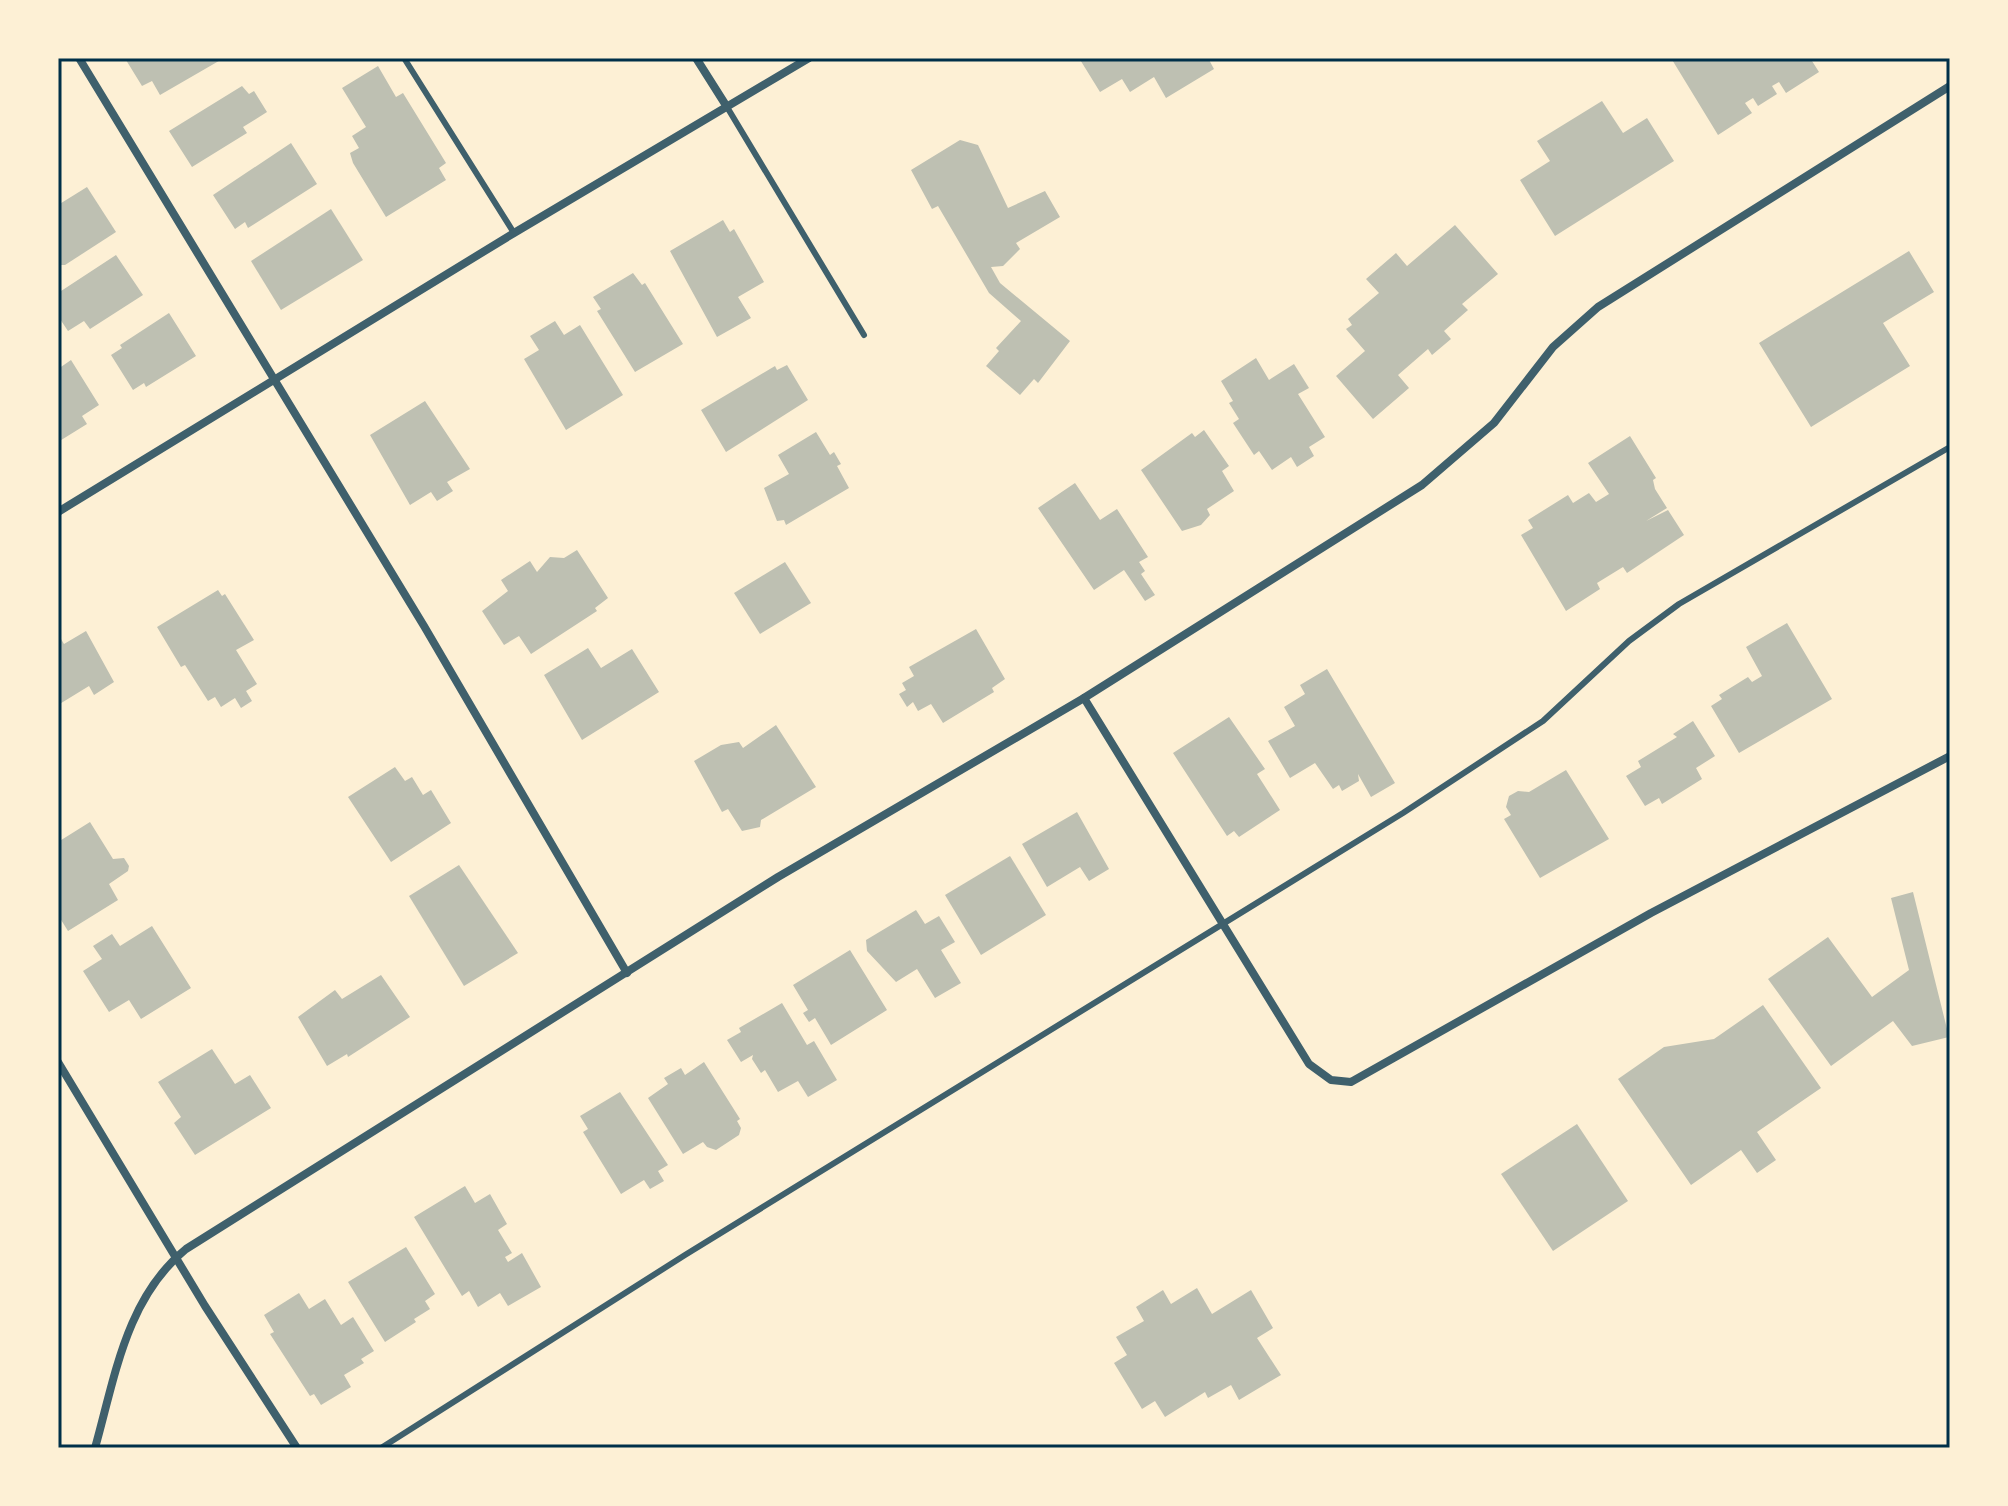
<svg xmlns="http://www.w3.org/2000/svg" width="2008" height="1506" font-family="'Nunito Sans',sans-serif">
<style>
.building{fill:#bec0b2}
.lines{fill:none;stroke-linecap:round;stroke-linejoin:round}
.service{stroke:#3f606c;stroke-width:6}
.minor{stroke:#3f606c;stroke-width:8}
.neatline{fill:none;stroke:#003049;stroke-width:3}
</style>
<rect width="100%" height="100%" fill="#fdf0d5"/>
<!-- building -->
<g class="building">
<polygon points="129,58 224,58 160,95 152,81 142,86 126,60"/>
<polygon points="1079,58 1208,58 1214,69 1166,98 1154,77 1130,92 1122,79 1100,92"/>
<polygon points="1671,58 1816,58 1812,61 1819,72 1786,93 1779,82 1772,86 1777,94 1758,106 1753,98 1745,103 1752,113 1718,135"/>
<polygon points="378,66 396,97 403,93 446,163 439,168 446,180 386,217 353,163 350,153 359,148 352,136 366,127 342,88"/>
<polygon points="242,86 249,94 254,91 267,112 243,127 247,133 192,167 169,131"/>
<polygon points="1602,101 1623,133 1647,118 1674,161 1555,236 1520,180 1550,161 1537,141"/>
<polygon points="960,140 978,145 1008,208 1045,191 1060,217 1016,243 1020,249 1003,266 991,267 1000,283 1070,341 1038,383 1034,379 1020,395 986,366 999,351 996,348 1021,321 989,293 938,206 932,209 911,170"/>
<polygon points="291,143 317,184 248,228 245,222 235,229 213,195"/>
<polygon points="87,187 116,232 65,265 58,265 58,205"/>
<polygon points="331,209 363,260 281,310 251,261"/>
<polygon points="723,220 730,232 734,229 764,282 738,297 751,318 717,337 670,251"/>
<polygon points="1455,225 1498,274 1462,304 1468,310 1444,331 1451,339 1432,355 1428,349 1398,375 1409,388 1373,419 1336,376 1365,351 1346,329 1352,325 1348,319 1379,293 1366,279 1396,253 1407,266"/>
<polygon points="1909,251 1934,292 1883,323 1910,366 1811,427 1759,343"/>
<polygon points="116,255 143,295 90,329 84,321 68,331 58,316 58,293"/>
<polygon points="633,273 642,285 645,283 683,344 635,372 597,311 601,309 593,297"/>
<polygon points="169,313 196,356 146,387 144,383 133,390 111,355 122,348 120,345"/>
<polygon points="555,321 564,335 580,325 623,395 566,430 524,359 539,350 530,336"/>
<polygon points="1256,358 1269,380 1294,364 1309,388 1298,394 1325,437 1309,447 1314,456 1297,467 1291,457 1272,470 1259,451 1254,455 1233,423 1239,419 1229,403 1233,401 1221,381"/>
<polygon points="71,360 99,405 82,416 87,424 58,442 58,369"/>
<polygon points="787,365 808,400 726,452 701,410 775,366 777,370"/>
<polygon points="425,401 470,469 447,482 453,491 437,501 431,492 410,505 370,435"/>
<polygon points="1204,430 1229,466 1222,471 1234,491 1207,509 1210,515 1201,525 1182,531 1141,470 1192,433 1195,437"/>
<polygon points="816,432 830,455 834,452 841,464 837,466 849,488 786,525 784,520 777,521 764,488 789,474 778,455"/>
<polygon points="1630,436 1656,478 1653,480 1655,489 1667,508 1646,521 1668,510 1684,535 1627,573 1623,567 1597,583 1600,589 1566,611 1521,535 1533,528 1528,520 1568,495 1573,503 1589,493 1596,502 1609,494 1588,463"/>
<polygon points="1075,483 1100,520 1117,509 1148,557 1139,562 1145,571 1141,574 1155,595 1145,601 1124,570 1094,590 1038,508"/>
<polygon points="577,550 608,598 595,608 597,611 531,654 519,636 504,645 482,611 508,591 501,580 530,561 537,572 550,557 564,558"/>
<polygon points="785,562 811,603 760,634 734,593"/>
<polygon points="218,590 222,596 225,594 254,640 236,650 257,684 246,691 252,701 241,708 235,698 221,707 215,697 208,701 185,665 181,667 157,627"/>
<polygon points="1787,623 1832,699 1739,753 1711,706 1722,699 1719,695 1748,677 1752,682 1762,676 1746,647"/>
<polygon points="976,629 1005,679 992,688 994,692 943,723 931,704 918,711 913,702 907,707 899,694 906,690 902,683 914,676 909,667"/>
<polygon points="86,631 114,682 94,695 89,686 58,705 58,634 64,644"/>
<polygon points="588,648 601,668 632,649 659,692 582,740 544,675"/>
<polygon points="1327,669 1395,783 1371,797 1358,774 1359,781 1342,791 1339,785 1333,789 1315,763 1290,778 1268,741 1295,726 1284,707 1305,694 1300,685"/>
<polygon points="1229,717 1265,769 1257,774 1280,810 1239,837 1234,831 1227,836 1173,753"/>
<polygon points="1693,721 1715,756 1696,768 1702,779 1662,804 1659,798 1645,806 1626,776 1641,767 1638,761 1677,737 1673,734"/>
<polygon points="776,725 816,787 761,820 760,827 742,831 728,809 722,812 694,761 721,745 739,742 743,748"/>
<polygon points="395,767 405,781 412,777 423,795 431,790 451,823 391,862 348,797"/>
<polygon points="1566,770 1609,839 1540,878 1504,819 1511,815 1506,807 1509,796 1518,791 1529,792"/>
<polygon points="1077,812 1109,869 1089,881 1080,867 1047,887 1022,844"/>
<polygon points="90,822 113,859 124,858 129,866 128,871 109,884 118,900 68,931 58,915 58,842"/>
<polygon points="1010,856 1046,915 981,955 945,895"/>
<polygon points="459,865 518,953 464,986 409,896"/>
<polygon points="1913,892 1949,1037 1912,1046 1893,1021 1831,1066 1768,979 1828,937 1872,997 1909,970 1891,898"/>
<polygon points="916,910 925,924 939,916 955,942 941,950 961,983 935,998 917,969 896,982 867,951 866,940"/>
<polygon points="152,926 191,988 141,1019 129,1000 109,1012 83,971 102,959 93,946 112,934 120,946"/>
<polygon points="850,950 887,1010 831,1045 815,1018 809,1022 803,1013 808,1010 793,985"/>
<polygon points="381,975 410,1017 348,1057 347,1054 327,1066 298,1017 335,990 342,999"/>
<polygon points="782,1003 807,1045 814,1041 837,1080 808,1097 798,1081 778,1092 765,1070 761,1073 752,1059 753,1055 741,1062 727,1040 741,1032 739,1028"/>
<polygon points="1763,1005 1821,1088 1757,1132 1776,1160 1757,1173 1741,1150 1691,1185 1618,1079 1664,1047 1714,1039"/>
<polygon points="212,1049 235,1084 250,1075 271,1108 195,1155 174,1123 181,1117 158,1082"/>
<polygon points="704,1062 740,1119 737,1121 741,1128 739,1135 716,1150 707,1147 703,1142 683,1154 648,1098 668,1084 664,1078 681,1068 685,1075"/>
<polygon points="620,1092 668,1165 658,1171 664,1181 650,1189 644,1180 621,1194 583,1132 588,1129 580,1116"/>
<polygon points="1577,1124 1628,1201 1553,1251 1501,1174"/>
<polygon points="465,1186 475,1203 490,1194 507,1224 498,1230 512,1253 505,1257 508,1262 522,1253 541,1287 508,1306 500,1293 478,1307 469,1291 462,1296 414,1217"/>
<polygon points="406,1247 435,1294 425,1301 430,1309 414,1319 416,1322 385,1342 348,1282"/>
<polygon points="1197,1288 1212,1314 1251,1290 1273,1328 1257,1338 1281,1375 1239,1400 1231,1385 1208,1398 1205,1392 1165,1417 1155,1401 1142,1409 1114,1363 1127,1355 1116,1337 1144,1321 1136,1307 1163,1290 1171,1304"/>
<polygon points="299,1293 309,1309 325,1299 341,1325 353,1317 374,1351 361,1359 364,1363 344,1375 351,1387 321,1405 314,1394 310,1396 270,1334 274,1332 264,1315"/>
</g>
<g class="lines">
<!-- service -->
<g class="service">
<polyline points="404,58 514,233"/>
<polyline points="727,107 864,335"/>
<polyline points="381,1448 685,1255 1403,813 1543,721 1629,641 1679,604 1950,447"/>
</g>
<!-- minor -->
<g class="minor">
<polyline points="79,58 424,626 627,973"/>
<polyline points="696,58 727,107"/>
<polyline points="58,512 514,233 809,58"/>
<polyline points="1084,698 1309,1064 1331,1080 1351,1082 1651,913 1950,756"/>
<polyline points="58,1062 205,1306 297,1448"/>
<path d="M95,1448C115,1377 126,1298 186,1249L778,877L1084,698L1422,485L1494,423L1553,347L1598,307L1950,86"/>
</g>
</g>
<!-- border -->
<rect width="2008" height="1506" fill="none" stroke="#fdf0d5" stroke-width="120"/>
<rect x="60" y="60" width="1888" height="1386" class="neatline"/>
</svg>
